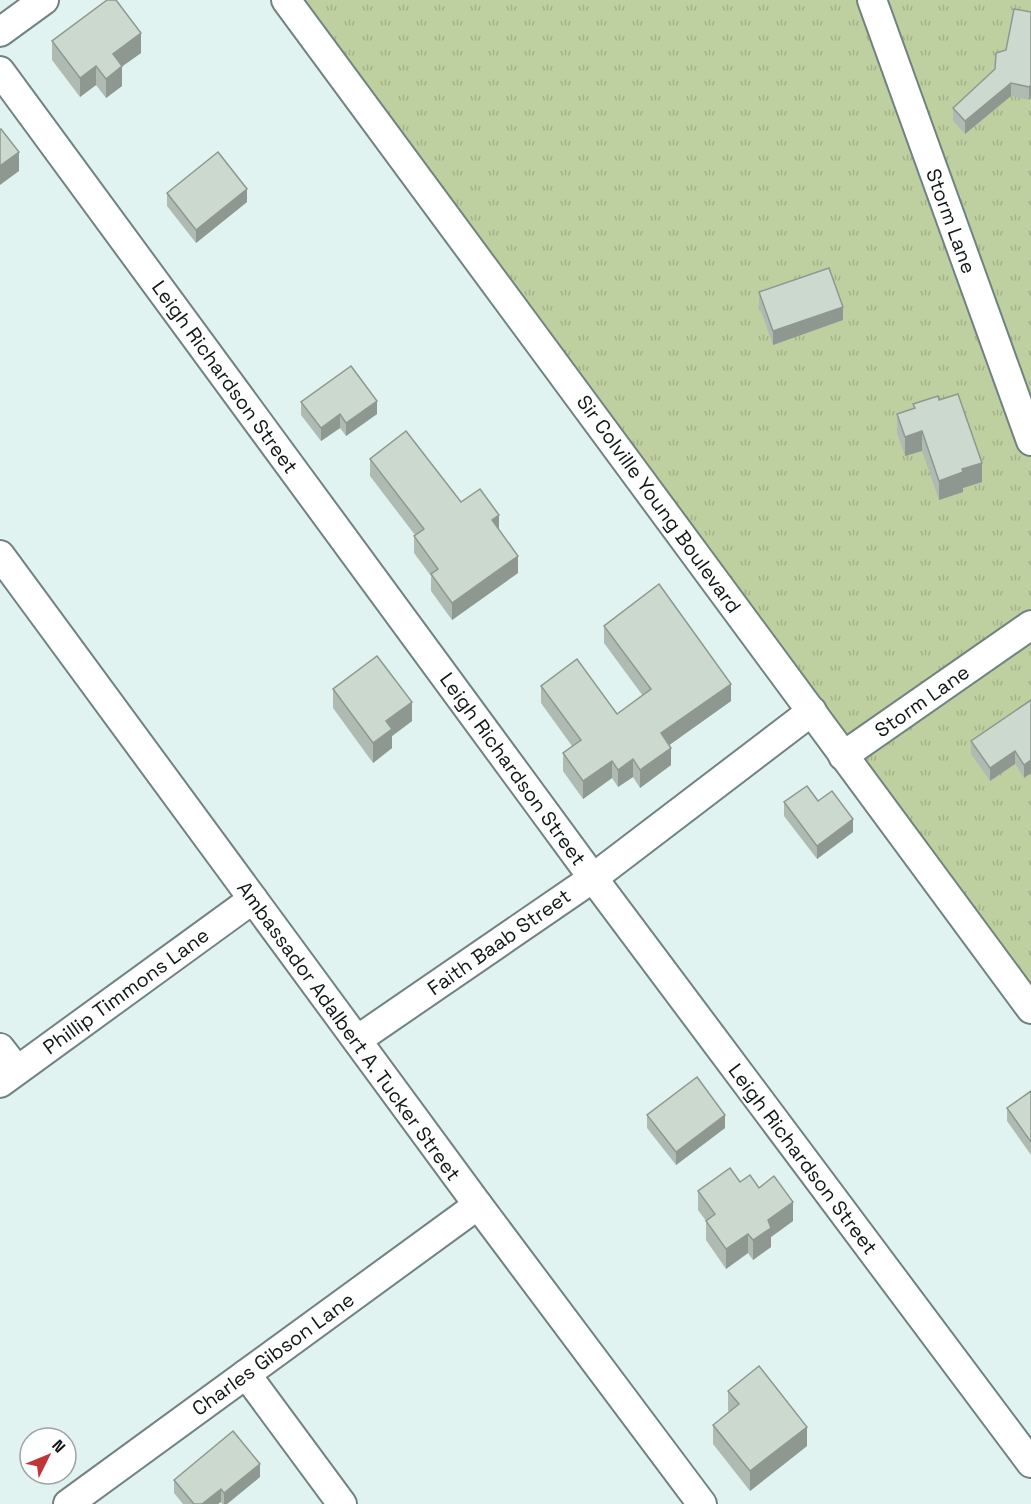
<svg xmlns="http://www.w3.org/2000/svg" width="1031" height="1504" font-family="'Space Grotesk',sans-serif">
<style>
.grass{fill:url(#grass-tufts)}
.lines{fill:none;stroke-linecap:round;stroke-linejoin:round}
.minor-casing{stroke:#718381;stroke-width:32}
.minor{stroke:#fff;stroke-width:28}
.wall{fill:#afbbb2}
.shaded-wall{fill:#8e9891}
.building{fill:#cbd9cf;stroke:#8e9891;stroke-width:1.5}
.labels{text-anchor:middle;stroke-width:4.5;stroke-linejoin:round;paint-order:stroke}
.street-label{font-size:20px;fill:#101716;stroke:#fff}
</style>
<defs>
<pattern id="grass-tufts" width="24" height="20" patternUnits="userSpaceOnUse" patternTransform="scale(1.5)"><rect width="24" height="20" fill="#bfd0a0"/><path d="M3 7l-1-3M5 7V3M7 7l1-3M15 17l-1-3M17 17v-4M19 17l1-3" fill="none" stroke="#a3b289"/></pattern>
</defs>
<rect width="100%" height="100%" fill="#e0f3f1"/>
<!-- grass -->
<polygon class="grass" points="287,0 1031,0 1031,984"/>
<g class="lines">
<defs>
<g id="minor">
<polyline points="286,0 1031,1009"/>
<polyline points="872,0 1031,441"/>
<polyline points="0,32 44,0"/>
<polyline points="0,71 593,878 1031,1463"/>
<polyline points="0,555 478,1205 702,1504"/>
<polyline points="843,756 1031,625"/>
<polyline points="357,1040 593,878 812,711"/>
<polyline points="0,1048 17,1070"/>
<polyline points="0,1083 253,899"/>
<polyline points="246,1374 342,1504"/>
<polyline points="68,1504 478,1205"/>
</g>
</defs>
<!-- minor casing -->
<use href="#minor" class="minor-casing"/>
<!-- minor -->
<use href="#minor" class="minor"/>
</g>
<!-- wall -->
<g class="wall">
<polygon points="1031,12 1029,100 1011,96 965,134 953,121 953,108 995,69 1006,50"/>
<polygon points="52,41 141,53 122,66 122,86 106,98 96,85 80,97 52,60"/>
<polygon points="167,193 247,202 196,243 167,206"/>
<polygon points="759,292 843,320 773,345 759,306"/>
<polygon points="939,400 982,482 963,488 963,492 939,500 922,451 905,456 897,433 897,414 913,408 913,404"/>
<polygon points="301,402 377,414 346,436 340,428 321,441 301,415"/>
<polygon points="370,459 461,502 499,529 518,573 452,620 431,591 431,576 414,553 414,536 415,535 370,476"/>
<polygon points="604,626 731,701 669,745 671,765 640,788 633,777 618,787 612,778 583,799 563,771 563,753 572,746 541,703 541,686 617,714 643,696 604,643"/>
<polygon points="333,689 412,721 392,736 392,748 373,763 333,708"/>
<polygon points="1031,700 1024,778 1015,764 990,781 971,754 971,741"/>
<polygon points="818,801 853,832 817,859 784,816 784,802"/>
<polygon points="1031,1091 1031,1155 1007,1121 1007,1108"/>
<polygon points="647,1115 725,1128 676,1165 647,1128"/>
<polygon points="740,1182 759,1188 793,1221 771,1237 771,1247 753,1260 748,1253 726,1269 706,1240 706,1221 698,1210 698,1191"/>
<polygon points="728,1391 807,1446 750,1491 713,1444 713,1425 729,1412 728,1410"/>
<polygon points="260,1477 227,1504 222,1504 221,1502 218,1504 183,1504 174,1493 174,1480"/>
</g>
<!-- shaded-wall -->
<g class="shaded-wall">
<polygon points="141,33 141,53 113,73 113,54"/>
<polygon points="96,66 96,85 80,97 80,78"/>
<polygon points="122,66 122,86 106,98 106,79"/>
<polygon points="1011,83 1011,96 965,134 965,121"/>
<polygon points="1031,85 1031,98 1029,100 1029,87"/>
<polygon points="19,152 19,171 0,185 0,166"/>
<polygon points="247,189 247,202 196,243 196,230"/>
<polygon points="843,307 843,320 773,345 773,331"/>
<polygon points="377,401 377,414 346,436 346,423"/>
<polygon points="340,414 340,428 321,441 321,428"/>
<polygon points="922,431 922,451 905,456 905,437"/>
<polygon points="982,463 982,482 963,488 963,492 939,500 939,481 962,469"/>
<polygon points="499,515 499,532 492,520"/>
<polygon points="518,556 518,573 452,620 452,603"/>
<polygon points="731,684 731,701 661,751 661,733"/>
<polygon points="412,702 412,721 392,736 392,748 373,763 373,743 386,721"/>
<polygon points="671,748 671,765 640,788 640,770"/>
<polygon points="1015,751 1015,764 990,781 990,768"/>
<polygon points="633,759 633,777 618,787 618,770"/>
<polygon points="1031,760 1031,773 1024,778 1024,765"/>
<polygon points="612,761 612,778 583,799 583,781"/>
<polygon points="853,819 853,832 817,859 817,846"/>
<polygon points="725,1115 725,1128 676,1165 676,1152"/>
<polygon points="793,1202 793,1221 771,1237 771,1247 753,1260 753,1240 768,1220"/>
<polygon points="748,1234 748,1253 726,1269 726,1249"/>
<polygon points="807,1427 807,1446 750,1491 750,1471"/>
<polygon points="260,1464 260,1477 227,1504 224,1504 224,1493"/>
<polygon points="221,1489 221,1502 218,1504 202,1504"/>
</g>
<!-- building -->
<g class="building">
<polygon points="107,0 116,0 141,33 113,54 122,66 106,79 96,66 80,78 52,41"/>
<polygon points="1014,9 1031,12 1031,85 1029,87 1011,83 965,121 953,108 995,69 996,53 1006,50"/>
<polygon points="1,129 19,152 0,166 0,130"/>
<polygon points="218,152 247,189 196,230 167,193"/>
<polygon points="829,268 843,307 773,331 759,292"/>
<polygon points="351,366 377,401 346,423 340,414 321,428 301,402"/>
<polygon points="958,394 982,463 962,469 963,472 939,481 922,431 905,437 897,414 915,408 913,404 938,396 939,400"/>
<polygon points="406,431 461,502 480,489 499,515 492,520 518,556 452,603 431,574 438,569 414,536 424,529 370,459"/>
<polygon points="659,584 731,684 661,733 671,748 640,770 633,759 618,770 612,761 583,781 563,753 581,740 541,686 577,659 617,714 651,689 604,626"/>
<polygon points="377,656 412,702 386,721 392,729 373,743 333,689"/>
<polygon points="1031,700 1031,760 1024,765 1015,751 990,768 971,741"/>
<polygon points="807,786 818,801 832,791 853,819 817,846 784,802"/>
<polygon points="697,1077 725,1115 676,1152 647,1115"/>
<polygon points="1031,1091 1031,1142 1007,1108"/>
<polygon points="730,1168 740,1182 750,1175 759,1188 774,1176 793,1202 768,1220 771,1228 753,1240 748,1234 726,1249 706,1221 715,1214 698,1191"/>
<polygon points="759,1366 807,1427 750,1471 713,1425 739,1404 728,1391"/>
<polygon points="233,1431 260,1464 224,1493 221,1489 202,1504 194,1504 174,1480"/>
</g>
<g class="labels">
<!-- street labels -->
<g class="street-label">
<text transform="translate(951 221) rotate(70)" y="7">Storm Lane</text>
<text transform="translate(225 377) rotate(54)" y="7">Leigh Richardson Street</text>
<text transform="translate(659 504) rotate(54)" y="7">Sir Colville Young Boulevard</text>
<text transform="translate(922 701) rotate(-35)" y="7">Storm Lane</text>
<text transform="translate(513 769) rotate(54)" y="7">Leigh Richardson Street</text>
<text transform="translate(499 942) rotate(-35)" y="7">Faith Baab Street</text>
<text transform="translate(126 991) rotate(-36)" y="7">Phillip Timmons Lane</text>
<text transform="translate(349 1031) rotate(54)" y="7">Ambassador Adalbert A. Tucker Street</text>
<text transform="translate(803 1159) rotate(53)" y="7">Leigh Richardson Street</text>
<text transform="translate(273 1354) rotate(-36)" y="7">Charles Gibson Lane</text>
</g>
</g>
<!-- north arrow -->
<g transform="translate(48 1456) rotate(47)"><circle r="28" fill="#ffffff" stroke="#9fa2a2" stroke-width="1.5"/>
<path d="M0-4.5L10 22L0 15L-10 22Z" fill="#c33436"/>
<text y="-9" font-size="16" font-weight="bold" text-anchor="middle" fill="#101716">N</text>
</g>
</svg>
